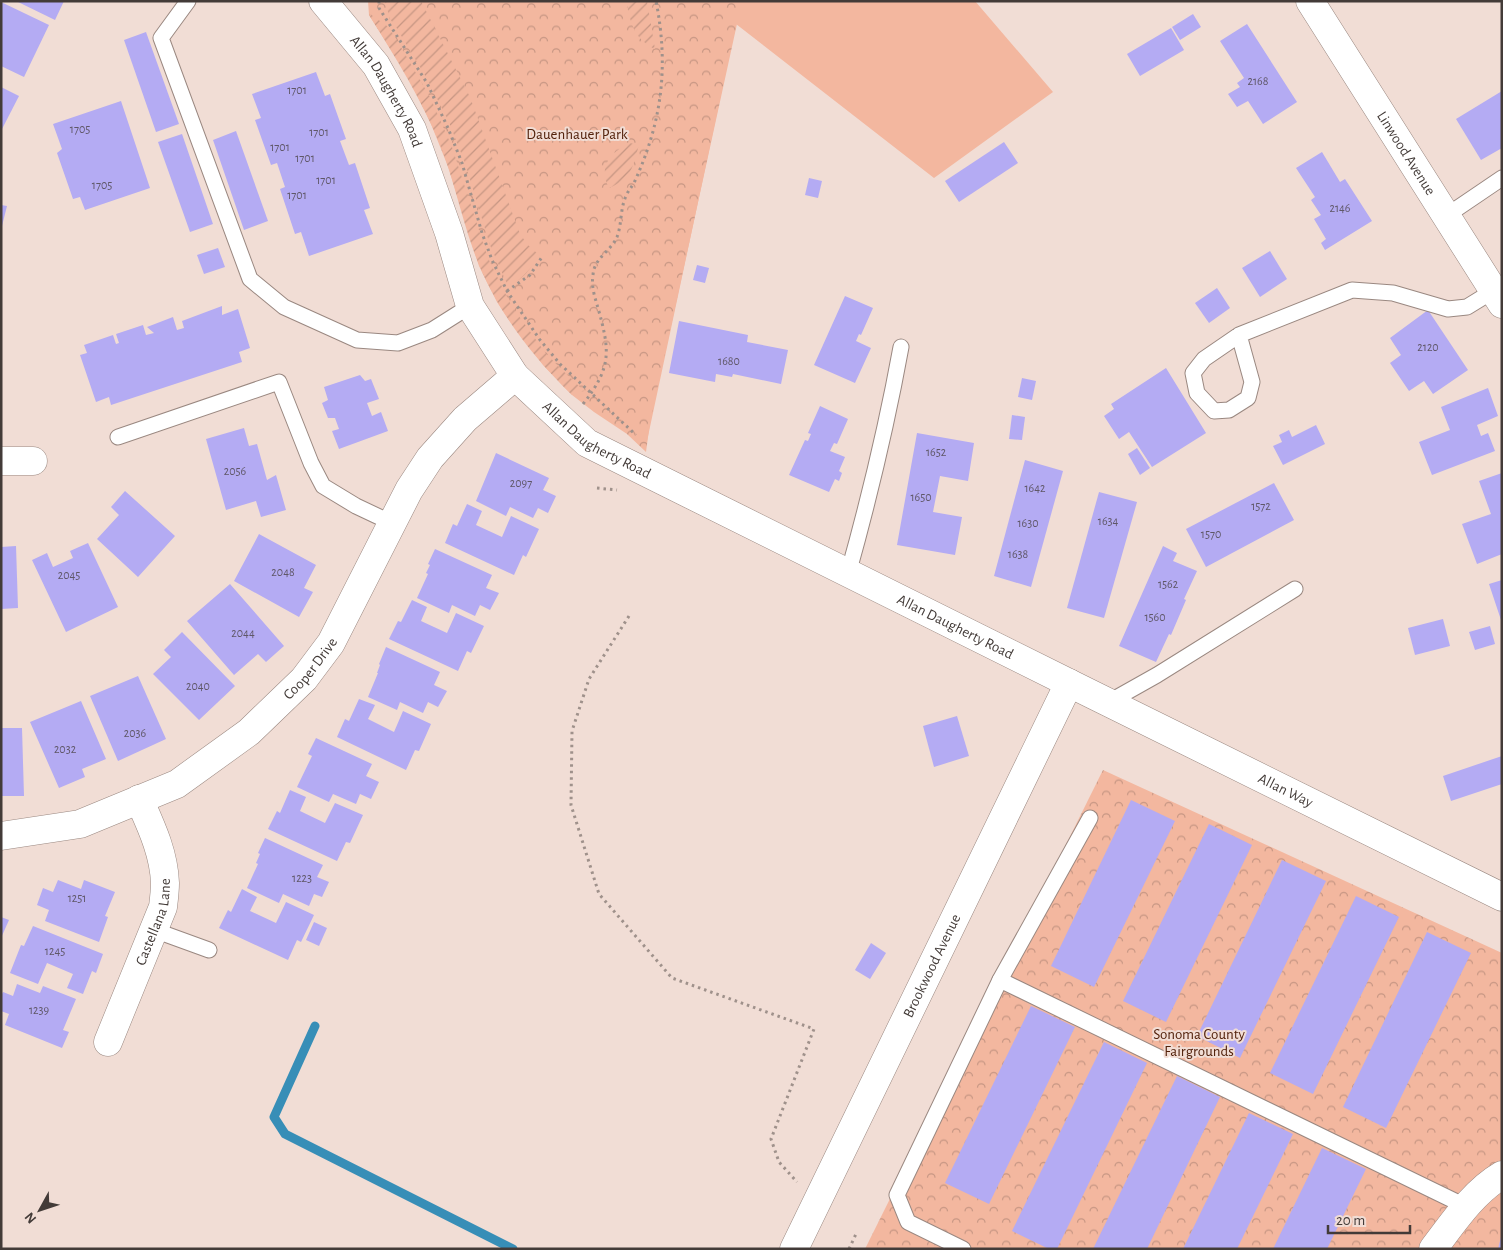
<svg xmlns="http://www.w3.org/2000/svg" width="1503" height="1250" font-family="'Alegreya Sans',sans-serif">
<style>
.grass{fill:#f3b79f}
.park{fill:url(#park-crowns)}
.garden{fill:url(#garden-furrows)}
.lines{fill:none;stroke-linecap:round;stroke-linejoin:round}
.stream{stroke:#378eb7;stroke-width:9}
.building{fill:#b4abf3}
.service-casing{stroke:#9a8881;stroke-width:17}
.minor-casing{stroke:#9a8881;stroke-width:29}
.tertiary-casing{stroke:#9a8881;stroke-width:29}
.path{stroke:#9f918b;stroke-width:3;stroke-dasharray:2.5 4;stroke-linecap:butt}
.service{stroke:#fff;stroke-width:15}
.minor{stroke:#fff;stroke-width:28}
.tertiary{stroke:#fff;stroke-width:28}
.labels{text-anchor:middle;stroke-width:4;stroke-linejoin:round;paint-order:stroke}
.number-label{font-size:12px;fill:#5f5767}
.street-label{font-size:15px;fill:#433b38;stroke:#f1ddd5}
.park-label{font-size:15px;fill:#53220c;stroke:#f1ddd5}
</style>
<defs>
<pattern id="park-crowns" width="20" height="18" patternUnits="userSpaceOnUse" patternTransform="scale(1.25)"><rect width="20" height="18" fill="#f3b79f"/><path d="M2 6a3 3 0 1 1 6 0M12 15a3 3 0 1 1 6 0" fill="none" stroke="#c69683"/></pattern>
<pattern id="garden-furrows" width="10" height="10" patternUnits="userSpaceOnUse" patternTransform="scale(1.25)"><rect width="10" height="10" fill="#f3b79f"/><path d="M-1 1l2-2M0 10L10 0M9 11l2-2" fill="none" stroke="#c69683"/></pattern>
</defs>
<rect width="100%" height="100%" fill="#f1ddd5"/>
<!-- grass -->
<polygon class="grass" points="665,1 975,1 1053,92 934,178 736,24 647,441"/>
<!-- park -->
<g class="park">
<polygon points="368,1 742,1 650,422 646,452 627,434 594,412 572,395 543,365 509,320 497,302 479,266 473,248 449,169 431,124 408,77 369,15"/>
<polygon points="1103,770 1502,953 1502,1249 865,1249"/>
</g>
<!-- garden -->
<g class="garden">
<path d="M385,1H421L470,97L520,234L528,245L539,255C531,268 523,280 508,286L490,245L465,163L449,122L426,77L396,27L390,19Z"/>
<path d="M626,1H647L655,49C633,38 631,23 626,1Z"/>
<path d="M370,14L387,26L395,37L430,97L452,147L488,258L511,305L544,351L559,367L584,391L572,395C529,353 493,306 473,249C461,215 454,181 441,147C422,100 396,58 369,15Z"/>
<path d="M630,143L639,145C632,169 632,178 609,188C598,167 610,152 630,143Z"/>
</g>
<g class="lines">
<!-- stream -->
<polyline class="stream" points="315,1026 274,1117 285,1134 513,1249"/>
</g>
<!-- building -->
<g class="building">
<polygon points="16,1 64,1 55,20"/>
<polygon points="1,2 49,25 24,77 1,66"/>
<polygon points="1193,14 1201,27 1180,40 1172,27"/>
<polygon points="1247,24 1297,102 1263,124 1248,101 1237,107 1228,94 1240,87 1237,83 1244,78 1220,41"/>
<polygon points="1171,28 1184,50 1140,76 1127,54"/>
<polygon points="146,32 179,124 156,132 124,40"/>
<polygon points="316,72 325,96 330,94 346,139 340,141 349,165 355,163 370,208 364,210 373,234 309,256 301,232 295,234 280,189 285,187 277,163 271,165 255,120 261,118 252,94"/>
<polygon points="1,87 19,96 1,131"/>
<polygon points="1502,91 1502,148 1481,160 1456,119"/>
<polygon points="121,101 150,188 85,210 80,197 73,199 57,153 62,149 53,124"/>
<polygon points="236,131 268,221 244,230 213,140"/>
<polygon points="182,134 213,224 190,232 158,142"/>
<polygon points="1004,142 1018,163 959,202 945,181"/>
<polygon points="1322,152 1340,182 1345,179 1372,221 1325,250 1321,243 1326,239 1314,219 1321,215 1311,200 1315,197 1296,168"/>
<polygon points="809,178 822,181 818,198 805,195"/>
<polygon points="1,205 7,206 2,226 1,226"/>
<polygon points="218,248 225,267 204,274 197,255"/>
<polygon points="1270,251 1287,279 1260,297 1242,268"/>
<polygon points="697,265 709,268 705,283 693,280"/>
<polygon points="1217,288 1230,308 1209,323 1195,303"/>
<polygon points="845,296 873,308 861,335 859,334 856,341 871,348 855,383 814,365"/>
<polygon points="222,306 222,315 238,309 250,348 239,352 242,362 111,405 109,397 96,402 80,355 87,353 84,345 113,335 116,344 119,343 116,334 143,325 146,335 154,333 147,327 173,317 177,330 184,328 182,321"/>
<polygon points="1428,310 1468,370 1433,394 1424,381 1409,391 1390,363 1401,355 1390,338"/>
<polygon points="679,321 748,335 747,342 788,350 781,384 733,374 732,377 716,374 715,382 669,373"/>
<polygon points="1166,368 1206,433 1152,467 1129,432 1119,439 1104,416 1114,409 1111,404"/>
<polygon points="360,375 365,381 371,379 379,399 367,403 372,416 381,412 388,431 339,449 332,431 339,429 335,418 328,418 322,403 328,400 324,387"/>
<polygon points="1022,378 1036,381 1032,400 1018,397"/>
<polygon points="1488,388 1498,416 1477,425 1481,436 1488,433 1495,451 1432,475 1419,442 1450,430 1441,407"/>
<polygon points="820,406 848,419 837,444 834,443 830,451 845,457 839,471 842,473 839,481 835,479 829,492 789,475 805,440 808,441 811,434 808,433"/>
<polygon points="1012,415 1025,417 1022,440 1009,439"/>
<polygon points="1316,425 1325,444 1283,465 1273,446 1282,442 1279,435 1289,430 1292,437"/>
<polygon points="244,428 249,446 257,444 267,480 276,475 286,510 261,517 256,501 226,510 206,439"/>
<polygon points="917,433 974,443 968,481 940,476 933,512 962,517 955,555 897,545"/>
<polygon points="1137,448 1150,468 1140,475 1128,454"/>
<polygon points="496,453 549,478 543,490 556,496 548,513 538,508 533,518 510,507 506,516 476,501"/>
<polygon points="1025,460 1063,471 1031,587 994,576"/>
<polygon points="1502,473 1502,554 1477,564 1462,524 1491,514 1479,481"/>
<polygon points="1274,483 1294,520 1206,567 1186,529"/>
<polygon points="125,491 175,536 138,577 97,539 119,515 111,507"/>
<polygon points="1099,492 1137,502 1104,618 1067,608"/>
<polygon points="467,504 482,511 476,525 502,537 511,516 539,529 526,557 523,555 514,575 445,543 453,524 457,526"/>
<polygon points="259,534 316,565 304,588 313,592 299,617 234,581"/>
<polygon points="88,543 118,607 66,632 32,560 47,553 53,567 73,558 70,551"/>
<polygon points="16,546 18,608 1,609 1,547"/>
<polygon points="1163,546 1177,553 1173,561 1197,571 1184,599 1186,600 1171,635 1169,634 1156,662 1119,646"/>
<polygon points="435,549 492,575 486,588 499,593 490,610 480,605 475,616 452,605 449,613 417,598 428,574 426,573 430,565 428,564"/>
<polygon points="1502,580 1502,620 1501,620 1489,584"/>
<polygon points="230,584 284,646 266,662 258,654 234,675 187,621"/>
<polygon points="412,600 427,607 421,621 447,633 456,613 484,626 471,653 467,651 458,671 389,639 398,621 401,622"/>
<polygon points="1443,619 1450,646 1415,655 1408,628"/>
<polygon points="1490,626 1495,644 1475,650 1469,632"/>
<polygon points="182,632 235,686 199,720 153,674 171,657 164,650"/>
<polygon points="386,647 440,672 434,685 447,691 438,707 428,702 423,713 400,702 397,710 368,697 378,673 377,673 380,665 379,664"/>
<polygon points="138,676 166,739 118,761 90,696"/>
<polygon points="359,699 375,705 368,719 394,732 403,711 431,724 419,751 415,750 406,770 337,737 345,719 349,721"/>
<polygon points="81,701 106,759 82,769 85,777 59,788 30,722"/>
<polygon points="957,716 969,756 934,767 923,726"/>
<polygon points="1,728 22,728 24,796 1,796"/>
<polygon points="316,738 372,764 366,776 379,782 371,799 360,794 356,804 333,794 329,802 297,787 312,756 308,754"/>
<polygon points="1502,756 1502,784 1451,801 1443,776"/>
<polygon points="290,790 306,797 300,811 325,823 335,803 363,815 350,843 346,842 337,861 268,829 277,811 280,813"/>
<polygon points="1131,800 1175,821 1094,987 1051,966"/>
<polygon points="1209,824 1252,845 1166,1022 1123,1001"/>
<polygon points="265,838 323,865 317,877 329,882 322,897 314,894 309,906 283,894 279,903 247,888 258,864 256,863 260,854 258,853"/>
<polygon points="1282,860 1326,881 1240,1058 1197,1036"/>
<polygon points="58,880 81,889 84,880 115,892 105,916 108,917 99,942 45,921 49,910 37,905 43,888 53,892"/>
<polygon points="242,889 257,897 250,911 276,923 286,902 314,915 301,942 297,940 288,960 219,928 228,910 231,912"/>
<polygon points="1356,896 1399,917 1313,1094 1270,1073"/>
<polygon points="1,917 9,920 1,938"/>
<polygon points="314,922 327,928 319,946 306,940"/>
<polygon points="33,926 103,954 96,973 92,971 83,994 67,988 73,974 47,963 38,984 10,973 21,945 24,946"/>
<polygon points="1427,932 1471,953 1386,1128 1343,1107"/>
<polygon points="871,943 886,953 870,979 855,970"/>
<polygon points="17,984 40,993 43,986 76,999 63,1030 69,1032 62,1048 5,1025 9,1014 1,1011 1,996 3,992 13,996"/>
<polygon points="1031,1006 1075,1027 989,1204 945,1183"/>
<polygon points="1104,1042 1147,1063 1057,1249 1049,1249 1012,1231"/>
<polygon points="1177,1076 1220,1097 1147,1249 1093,1249"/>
<polygon points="1249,1113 1293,1134 1237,1249 1183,1249"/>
<polygon points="1322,1148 1366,1169 1327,1249 1273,1249"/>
<polygon points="1501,1237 1502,1249 1498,1249"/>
</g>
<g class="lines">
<defs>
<g id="service">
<polyline points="188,1 161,38 250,279 284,307 357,340 398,343 432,330 470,306"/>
<polyline points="1446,216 1502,178"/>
<polyline points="1239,335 1252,382 1248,398 1229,410 1214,411 1197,393 1193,373 1204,359 1239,335 1352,290 1393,293 1448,309 1467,307 1493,291"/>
<polyline points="118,437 279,382 311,463 323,486 356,506 392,523"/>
<path d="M848,574C869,499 887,424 901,347"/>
<polyline points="1109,702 1157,675 1295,589"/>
<polyline points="154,930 209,950"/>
<polyline points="1000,980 1467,1207"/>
<polyline points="963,1249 908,1222 897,1195 1000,980 1090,818"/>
</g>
<g id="minor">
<path id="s1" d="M323,1L376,65L412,129L449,233L470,306L515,376L587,443L1069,683"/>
<path id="s2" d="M1310,1L1502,304"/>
<polyline points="1,461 33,461"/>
<path id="s3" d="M1,836L80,824L177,784L249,732L304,679L331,643L409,490L430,458L465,419L515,376"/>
<path id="s4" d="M108,1042L163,907C164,899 165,891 165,883C164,853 151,826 139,799"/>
<path d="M1433,1249C1453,1223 1473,1192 1502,1175"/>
</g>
<g id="tertiary">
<path id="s5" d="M794,1249L1069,683L1502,897"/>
</g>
</defs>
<!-- service casing -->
<use href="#service" class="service-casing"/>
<!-- minor casing -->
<use href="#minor" class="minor-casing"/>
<!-- tertiary casing -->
<use href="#tertiary" class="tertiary-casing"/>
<!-- path -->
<g class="path">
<polyline points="379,1 379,8 427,83 448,128 462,163 482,233 492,260 507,291 540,340 560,364 636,435"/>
<polyline points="507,291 530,275 542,257"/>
<path d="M583,404C612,367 610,351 598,308C595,298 591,286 593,275C594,258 611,251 617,237C622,224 620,209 626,196C628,191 631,188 634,183C662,122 669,67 656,1"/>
<polyline points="597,488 617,490"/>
<polyline points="629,616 589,679 572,731 571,805 599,894 672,978 814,1029 771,1139 779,1162 797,1182"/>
<polyline points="849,1249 856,1234"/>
</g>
<!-- service -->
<use href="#service" class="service"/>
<!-- minor -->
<use href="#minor" class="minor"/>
<!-- tertiary -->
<use href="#tertiary" class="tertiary"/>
</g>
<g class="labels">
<!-- number labels -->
<g class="number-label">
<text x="1258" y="85">2168</text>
<text x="297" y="94">1701</text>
<text x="80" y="133">1705</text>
<text x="319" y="136">1701</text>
<text x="280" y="151">1701</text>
<text x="305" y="162">1701</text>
<text x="326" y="184">1701</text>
<text x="102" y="189">1705</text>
<text x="297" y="199">1701</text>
<text x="1340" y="212">2146</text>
<text x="1428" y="351">2120</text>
<text x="729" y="365">1680</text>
<text x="936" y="456">1652</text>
<text x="235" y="475">2056</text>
<text x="521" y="487">2097</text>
<text x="1035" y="492">1642</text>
<text x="921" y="501">1650</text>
<text x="1261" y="510">1572</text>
<text x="1108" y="525">1634</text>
<text x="1028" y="527">1630</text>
<text x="1211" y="538">1570</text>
<text x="1018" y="558">1638</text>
<text x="283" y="576">2048</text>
<text x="69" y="579">2045</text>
<text x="1168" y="588">1562</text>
<text x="1155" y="621">1560</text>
<text x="243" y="637">2044</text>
<text x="198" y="690">2040</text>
<text x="135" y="737">2036</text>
<text x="65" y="753">2032</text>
<text x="302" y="882">1223</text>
<text x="77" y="902">1251</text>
<text x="55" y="955">1245</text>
<text x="39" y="1014">1239</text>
</g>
<!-- street labels -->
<g class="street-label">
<text dy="5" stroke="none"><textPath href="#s1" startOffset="111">Allan Daugherty Road</textPath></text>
<text dy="5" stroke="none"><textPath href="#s2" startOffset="180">Linwood Avenue</textPath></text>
<text dy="5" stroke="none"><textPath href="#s1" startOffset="531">Allan Daugherty Road</textPath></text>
<text dy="5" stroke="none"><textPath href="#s1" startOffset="936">Allan Daugherty Road</textPath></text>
<text dy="5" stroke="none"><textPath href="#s3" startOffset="362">Cooper Drive</textPath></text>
<text dy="5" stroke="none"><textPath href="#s5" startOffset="871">Allan Way</textPath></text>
<text dy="5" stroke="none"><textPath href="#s4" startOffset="129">Castellana Lane</textPath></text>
<text dy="5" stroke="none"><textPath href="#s5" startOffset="315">Brookwood Avenue</textPath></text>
</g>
<!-- park labels -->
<g class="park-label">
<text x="577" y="139">Dauenhauer Park</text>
<text x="1199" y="1039">Sonoma County<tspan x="1199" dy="17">Fairgrounds</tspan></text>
</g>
</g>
<!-- border -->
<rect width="1503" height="1250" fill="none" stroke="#433b38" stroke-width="5"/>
<!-- north arrow -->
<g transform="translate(40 1210) rotate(230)" stroke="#f1ddd5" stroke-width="4" paint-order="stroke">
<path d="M0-4L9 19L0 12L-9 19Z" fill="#433b38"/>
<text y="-8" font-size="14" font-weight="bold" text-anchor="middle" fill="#433b38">N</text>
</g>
<!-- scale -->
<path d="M1328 1225v8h82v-8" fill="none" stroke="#433b38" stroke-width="2.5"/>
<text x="1336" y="1225" font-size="15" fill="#433b38" stroke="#f1ddd5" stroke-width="4" paint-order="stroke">20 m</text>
</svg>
